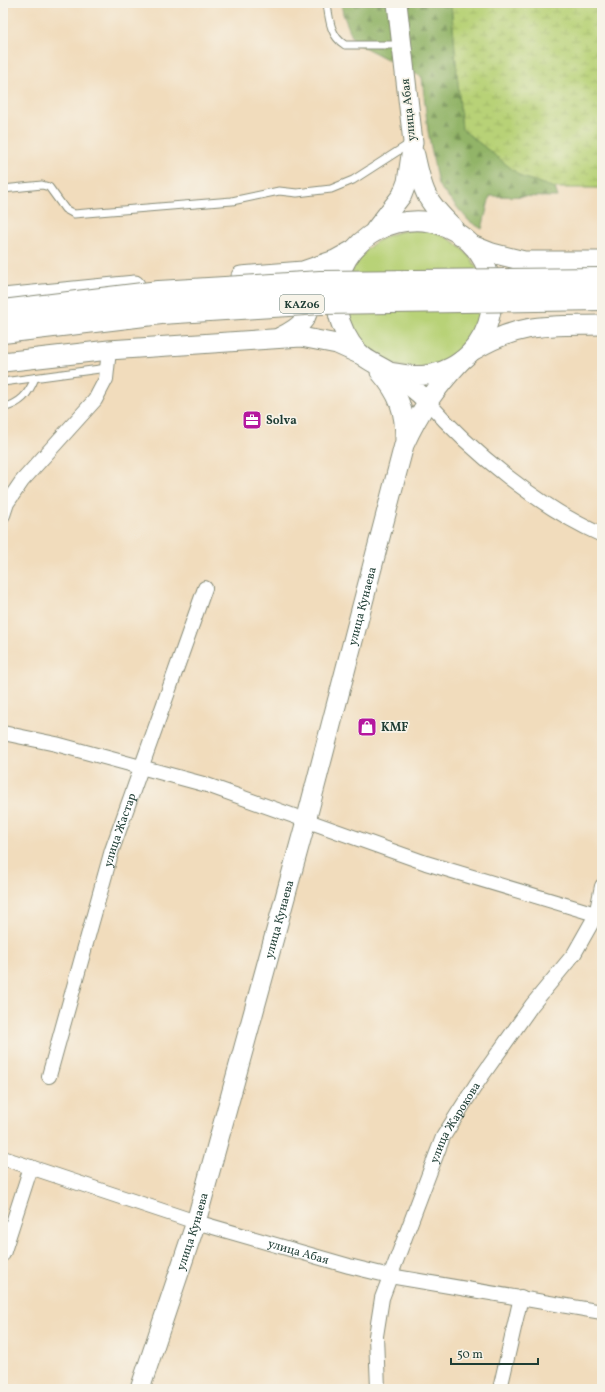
<svg xmlns="http://www.w3.org/2000/svg" width="605" height="1392" font-family="Vollkorn,serif">
<style>
.green{fill:#b8d277;stroke:#6c8856}
.forest{fill:url(#forest-firs);stroke:#58784e}
.wetland{fill:url(#wetland-marsh);stroke:#6c8856}
.lines{fill:none;stroke-linecap:round;stroke-linejoin:round}
.lane-casing{stroke:#888c78;stroke-width:9}
.street-casing{stroke:#888c78;stroke-width:16}
.secondary-casing{stroke:#888c78;stroke-width:21}
.lane{stroke:#fff;stroke-width:7}
.street{stroke:#fff;stroke-width:14}
.secondary{stroke:#fff;stroke-width:19}
.highway-bridge-casing{stroke:#888c78;stroke-width:24;stroke-linecap:butt}
.highway-bridge{stroke:#fff;stroke-width:22}
.labels{text-anchor:middle;stroke-width:3.5;stroke-linejoin:round;paint-order:stroke}
.shield{fill:#f7f3e8;stroke:#60746a;stroke-width:1}
.shield-label{font-size:11px;font-weight:bold;fill:#1f3d34}
.street-label{font-size:12px;fill:#1f3d34;stroke:#f7f3e8}
.poi-label{font-size:12px;font-weight:bold;fill:#1f3d34;stroke:#f7f3e8;text-anchor:start}
</style>
<defs>
<pattern id="forest-firs" width="22" height="20" patternUnits="userSpaceOnUse"><rect width="22" height="20" fill="#92b468"/><path d="M5 1l3.5 6h-7zM16 11l3.5 6h-7z" fill="#779456"/></pattern>
<pattern id="wetland-marsh" width="20" height="14" patternUnits="userSpaceOnUse"><rect width="20" height="14" fill="#b8d277"/><path d="M1 5h8M5 5V1M11 12h8M15 12V8" fill="none" stroke="#9eb568"/></pattern>
</defs>
<rect width="100%" height="100%" fill="#f7f3e8"/>
<filter id="ink" filterUnits="userSpaceOnUse"><feTurbulence type="fractalNoise" baseFrequency=".025" numOctaves="2"/><feDisplacementMap in="SourceGraphic" scale="8" xChannelSelector="R" yChannelSelector="G"/><feConvolveMatrix kernelMatrix="1 2 1 2 8 2 1 2 1" color-interpolation-filters="sRGB"/></filter>
<filter id="wash" filterUnits="userSpaceOnUse"><feTurbulence type="fractalNoise" baseFrequency=".012" numOctaves="4" result="noise"/><feDisplacementMap in="SourceGraphic" scale="16" xChannelSelector="R" yChannelSelector="G"/><feGaussianBlur stdDeviation="0.9" result="paint"/><feColorMatrix in="noise" values="0 0 0 0 0 0 0 0 0 0 0 0 0 0 0 0 0 1.4 0 .05"/><feComposite in="paint" operator="in"/></filter>
<g filter="url(#wash)">
<rect width="100%" height="100%" fill="#f1dcbc"/>
<!-- green -->
<circle class="green" cx="415" cy="299" r="69"/>
<!-- forest -->
<polygon class="forest" points="341,3 451,3 462,129 522,177 555,188 558,197 490,196 482,229 469,221 438,185 428,131 422,77 354,42 343,14"/>
<!-- wetland -->
<polygon class="wetland" points="451,3 602,3 602,188 555,188 522,177 462,129"/>
</g>
<g filter="url(#ink)">
<g class="lines">
<defs>
<g id="lane">
<path d="M327,3C329,18 330,36 345,45H400"/>
<polyline points="3,189 42,185 49,187 65,209 74,214 232,201 279,191 297,193 331,189 353,180 409,144"/>
<polyline points="3,382 107,368"/>
<path d="M3,408C21,403 28,395 35,378"/>
</g>
<g id="street">
<path d="M427,401C471,452 541,508 602,535"/>
<polyline points="3,515 7,503 22,481 95,400 106,379 109,350"/>
<polyline points="3,733 56,744 207,785 426,863 602,916"/>
<path id="s1" d="M49,1076L112,850L205,588"/>
<path id="s2" d="M3,1158L196,1222L349,1266L390,1276L602,1312"/>
<polyline points="3,1254 31,1167"/>
<path id="s3" d="M378,1389L376,1336L382,1298L443,1137L477,1083L532,1005L574,954L596,915L602,886"/>
<polyline points="500,1389 521,1297"/>
</g>
<g id="secondary">
<path d="M415,155C423,192 425,200 453,227"/>
<polyline points="375,230 402,195 407,182 413,142 397,3"/>
<polyline points="472,245 492,253 524,261 602,261"/>
<polyline points="241,276 303,271 335,260 353,250"/>
<polyline points="3,298 135,285"/>
<path d="M280,337C301,327 315,316 305,290"/>
<path d="M474,350C521,322 550,326 602,325"/>
<polyline points="3,362 109,350 301,337 337,344 359,354"/>
<path d="M380,372C399,394 405,410 405,440"/>
<path d="M390,372C402,374 414,377 426,375C498,365 517,267 454,231C445,226 434,222 423,221C356,217 312,285 351,343C362,360 376,363 391,373C404,381 416,390 427,401"/>
<path id="s4" d="M140,1389L196,1222L306,821L404,445C420,410 435,389 461,361"/>
</g>
</defs>
<!-- lane casing -->
<use href="#lane" class="lane-casing"/>
<!-- street casing -->
<use href="#street" class="street-casing"/>
<!-- secondary casing -->
<use href="#secondary" class="secondary-casing"/>
<!-- lane -->
<use href="#lane" class="lane"/>
<!-- street -->
<use href="#street" class="street"/>
<!-- secondary -->
<use href="#secondary" class="secondary"/>
<defs>
<g id="highway-bridge">
<polyline points="3,311 159,292 320,282 602,279"/>
<polyline points="3,332 161,313 321,303 602,299"/>
</g>
</defs>
<!-- highway-bridge casing -->
<use href="#highway-bridge" class="highway-bridge-casing"/>
<!-- highway-bridge -->
<use href="#highway-bridge" class="highway-bridge"/>
</g>
</g>
<!-- icons -->
<defs>
<symbol id="office-square" viewBox="-11 -11 22 22"><rect x="-9" y="-9" width="18" height="18" rx="4" fill="#b5179e" stroke="#f7f3e8"/><path d="M-6-3h4V-5.5h4V-3h4V5H-6ZM-1-4.5V-3h2v-1.5ZM-6 0V1H6V0Z" fill="#fff"/></symbol>
<symbol id="shop-square" viewBox="-11 -11 22 22"><rect x="-9" y="-9" width="18" height="18" rx="4" fill="#b5179e" stroke="#f7f3e8"/><path d="M-5-2.5h2.3a2.7 3.5 0 0 1 5.4 0H5L5.5 6h-11ZM-1.5-2.5h3a1.5 2.3 0 0 0-3 0Z" fill="#fff"/></symbol>
</defs>
<g fill-rule="evenodd">
<use href="#office-square" x="241" y="409" width="22" height="22"/>
<use href="#shop-square" x="356" y="716" width="22" height="22"/>
</g>
<g class="labels">
<!-- shield labels -->
<rect class="shield" x="280" y="295" width="44" height="18" rx="3"/>
<g class="shield-label">
<text x="302" y="308">KАZ06</text>
</g>
<!-- street labels -->
<g class="street-label">
<text transform="translate(408 110) rotate(-96)" y="4">улица Абая</text>
<text dy="4" stroke="none"><textPath href="#s4" startOffset="814">улица Кунаева</textPath></text>
<text dy="4" stroke="none"><textPath href="#s1" startOffset="256">улица Жастар</textPath></text>
<text dy="4" stroke="none"><textPath href="#s4" startOffset="490">улица Кунаева</textPath></text>
<text dy="4" stroke="none"><textPath href="#s3" startOffset="282">улица Жарокова</textPath></text>
<text dy="4" stroke="none"><textPath href="#s4" startOffset="166">улица Кунаева</textPath></text>
<text dy="4" stroke="none"><textPath href="#s2" startOffset="310">улица Абая</textPath></text>
</g>
<!-- poi labels -->
<g class="poi-label">
<text x="266" y="424">Solva</text>
<text x="381" y="731">KMF</text>
</g>
</g>
<!-- margin -->
<rect width="605" height="1392" fill="none" stroke="#f7f3e8" stroke-width="16"/>
<!-- scale -->
<path d="M451 1358v6h87v-6" fill="none" stroke="#1f3d34" stroke-width="2"/>
<text x="457" y="1358" font-size="12" fill="#1f3d34" stroke="#f7f3e8" stroke-width="3" paint-order="stroke">50 m</text>
</svg>
